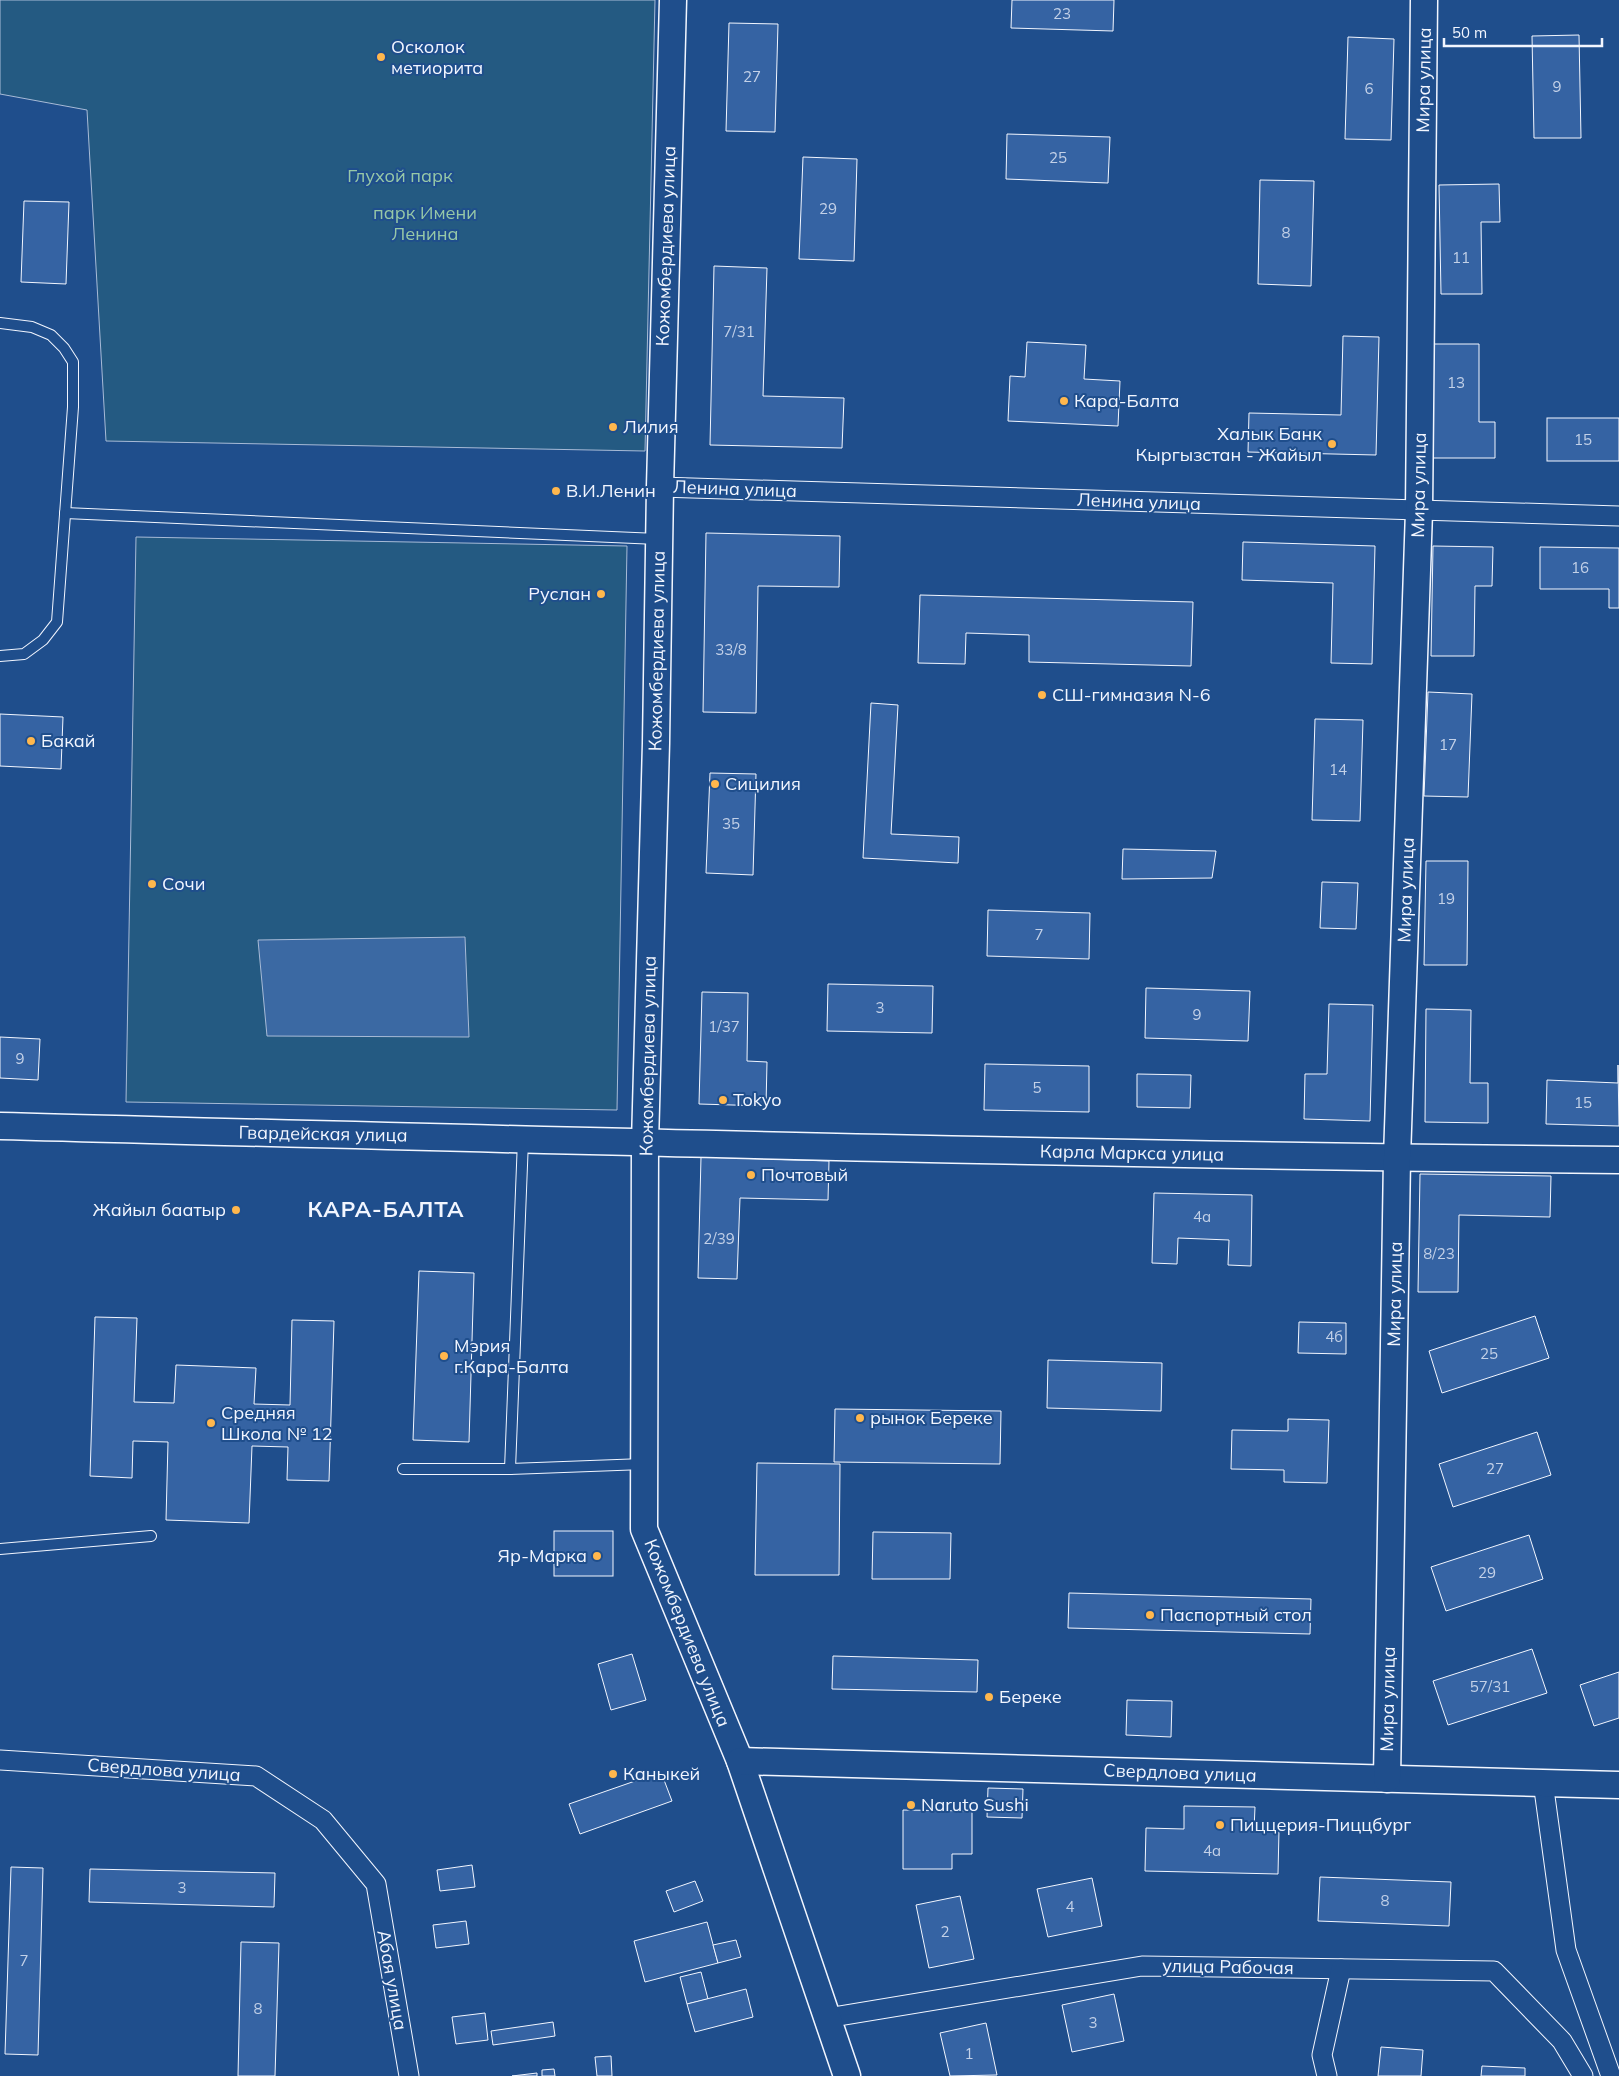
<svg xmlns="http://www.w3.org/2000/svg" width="1619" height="2076" font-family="Mulish,sans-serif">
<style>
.green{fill:#245a82;stroke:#a8bbd7}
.water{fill:#3b69a3;stroke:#a8bbd7}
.building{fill:#3563a3;stroke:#f2f6ff}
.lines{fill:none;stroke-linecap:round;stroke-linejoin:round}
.lane-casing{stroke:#f2f6ff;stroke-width:12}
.street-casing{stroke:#f2f6ff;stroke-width:21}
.secondary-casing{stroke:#f2f6ff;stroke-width:29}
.lane{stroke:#1f4e8c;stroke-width:10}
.street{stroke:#1f4e8c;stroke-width:19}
.secondary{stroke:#1f4e8c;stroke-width:26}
.poi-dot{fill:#ffb74d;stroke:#1f4e8c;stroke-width:2}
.labels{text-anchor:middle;stroke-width:4;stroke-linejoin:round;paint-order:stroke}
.number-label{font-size:15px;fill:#c3d1e8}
.poi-label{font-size:18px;fill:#f2f6ff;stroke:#1f4e8c;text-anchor:start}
.street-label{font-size:18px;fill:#f2f6ff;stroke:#1f4e8c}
.park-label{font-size:18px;fill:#97c8a6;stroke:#1f4e8c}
.district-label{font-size:22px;font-weight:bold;letter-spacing:1px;fill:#f2f6ff;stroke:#1f4e8c}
</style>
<rect width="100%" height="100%" fill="#1f4e8c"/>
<!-- green -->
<g class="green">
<polygon points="0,0 655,0 645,451 106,441 87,110 0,94"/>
<polygon points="136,537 627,546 617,1110 126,1102"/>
</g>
<!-- water -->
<polygon class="water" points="465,937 469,1037 267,1036 258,940"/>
<!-- building -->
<g class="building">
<polygon points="1012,0 1114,0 1113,31 1011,28"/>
<polygon points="729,23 778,24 775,132 726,131"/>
<polygon points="1579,35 1581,138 1534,138 1532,36"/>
<polygon points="1348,37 1394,39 1391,140 1345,139"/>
<polygon points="1007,134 1110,137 1108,183 1006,179"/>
<polygon points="803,157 857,159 854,261 799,259"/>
<polygon points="1260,180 1314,181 1311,286 1258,284"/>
<polygon points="1499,184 1500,222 1481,222 1482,294 1441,294 1439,185"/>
<polygon points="24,201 69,202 66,284 21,282"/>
<polygon points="714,266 767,268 763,396 844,398 842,448 710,445"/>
<polygon points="1343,336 1379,337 1376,455 1248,452 1249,413 1341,415"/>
<polygon points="1027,342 1086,345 1084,379 1120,381 1118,426 1008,421 1010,376 1025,377"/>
<polygon points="1433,344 1479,344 1479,422 1495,422 1495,458 1433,458"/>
<rect x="1547" y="418" width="72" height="43"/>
<polygon points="706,533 840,536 839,587 758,586 756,713 703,712"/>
<polygon points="1243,542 1375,546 1372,664 1331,663 1333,583 1242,580"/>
<polygon points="1433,546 1493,547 1492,586 1475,586 1474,656 1431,656"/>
<polygon points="1540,547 1619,548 1619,608 1609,608 1609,589 1540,589"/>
<polygon points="920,595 1193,602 1191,666 1029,662 1029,635 966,633 965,664 918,663"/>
<polygon points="1428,692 1472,694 1468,797 1424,796"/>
<polygon points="871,703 898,705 891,834 959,837 958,863 863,858"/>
<polygon points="0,714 63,717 61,769 0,766"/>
<polygon points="1315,719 1363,720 1360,821 1312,820"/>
<polygon points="710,773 756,774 753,875 706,873"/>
<polygon points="1123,849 1216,851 1212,878 1122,879"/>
<polygon points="1426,861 1468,861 1467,965 1424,965"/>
<polygon points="1322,882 1358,883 1356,929 1320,928"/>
<polygon points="988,910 1090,913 1089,959 987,956"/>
<polygon points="828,984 933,986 932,1033 827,1031"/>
<polygon points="1146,988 1250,991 1248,1041 1145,1038"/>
<polygon points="702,992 748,993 747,1061 767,1062 766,1106 699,1104"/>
<polygon points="1329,1004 1373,1005 1370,1121 1304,1119 1305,1074 1327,1074"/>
<polygon points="1426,1009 1471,1010 1470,1083 1488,1083 1488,1123 1425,1122"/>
<polygon points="0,1037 40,1039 38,1080 0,1078"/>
<polygon points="985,1064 1089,1066 1089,1112 984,1110"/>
<polygon points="1618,1065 1619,1126 1546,1124 1547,1080 1618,1083"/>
<polygon points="1137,1074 1191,1075 1190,1108 1137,1107"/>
<polygon points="701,1157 829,1161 828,1200 740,1198 737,1279 698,1278"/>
<polygon points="1420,1174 1551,1176 1550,1217 1459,1215 1458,1292 1418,1292"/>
<polygon points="1154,1193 1252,1195 1251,1266 1228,1265 1229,1240 1178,1238 1177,1264 1152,1263"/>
<polygon points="419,1271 474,1273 469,1442 413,1440"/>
<polygon points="1535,1316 1549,1358 1442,1393 1429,1351"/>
<polygon points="95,1317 137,1318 134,1402 174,1403 176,1365 256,1368 254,1404 290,1405 292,1320 334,1321 329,1481 287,1480 288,1447 252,1446 249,1523 166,1520 168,1442 133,1441 132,1478 90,1476"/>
<polygon points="1299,1322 1346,1323 1346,1354 1298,1353"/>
<polygon points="1048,1360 1162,1363 1161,1411 1047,1408"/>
<polygon points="835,1409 1001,1411 1000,1464 834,1462"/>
<polygon points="1288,1419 1329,1420 1327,1483 1284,1482 1284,1470 1231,1469 1232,1430 1288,1431"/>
<polygon points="1537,1432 1551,1475 1453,1507 1439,1464"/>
<polygon points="757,1463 840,1464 839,1575 755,1575"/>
<rect x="554" y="1531" width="59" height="45"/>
<polygon points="873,1532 951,1533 950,1579 872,1579"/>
<polygon points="1529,1535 1543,1579 1446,1611 1431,1567"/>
<polygon points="1069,1593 1311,1599 1310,1634 1068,1628"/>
<polygon points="1532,1649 1547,1693 1448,1725 1433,1681"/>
<polygon points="632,1654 646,1700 611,1710 598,1664"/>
<polygon points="833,1656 978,1660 977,1692 832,1689"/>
<polygon points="1619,1672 1619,1718 1594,1726 1580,1685"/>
<polygon points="1127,1700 1172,1701 1171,1737 1126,1735"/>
<polygon points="661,1772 672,1801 580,1834 569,1804"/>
<polygon points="988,1788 1023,1789 1022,1818 987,1817"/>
<polygon points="1184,1806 1255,1807 1254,1830 1279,1830 1278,1874 1145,1871 1146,1828 1184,1829"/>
<polygon points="903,1810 972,1811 972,1854 952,1854 952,1869 903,1869"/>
<polygon points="472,1865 475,1887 440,1891 437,1870"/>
<polygon points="11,1867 43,1868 38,2055 5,2054"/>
<polygon points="90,1869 275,1873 274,1907 89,1902"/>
<polygon points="1320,1877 1451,1882 1449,1926 1318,1921"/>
<polygon points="1092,1878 1102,1926 1048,1937 1037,1889"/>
<polygon points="695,1881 703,1901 674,1912 666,1891"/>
<polygon points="960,1896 974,1959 929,1968 916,1905"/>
<polygon points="466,1921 469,1944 436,1948 433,1925"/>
<polygon points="707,1922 718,1963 645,1982 634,1941"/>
<polygon points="736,1940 741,1957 718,1963 713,1945"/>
<polygon points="241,1942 279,1943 275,2076 238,2076"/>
<polygon points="701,1972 708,1999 687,2004 680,1977"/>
<polygon points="746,1989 753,2017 695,2032 687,2004"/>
<polygon points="1114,1994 1124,2041 1072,2052 1062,2005"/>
<polygon points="485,2013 488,2040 456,2044 452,2017"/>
<polygon points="553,2022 555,2036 493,2045 491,2031"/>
<polygon points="986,2023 997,2075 950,2076 940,2033"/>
<polygon points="1381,2047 1423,2050 1421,2076 1378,2076"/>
<polygon points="611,2056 612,2076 597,2076 595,2057"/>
<polygon points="1482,2066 1525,2068 1525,2076 1481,2076"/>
<polygon points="554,2069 555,2076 542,2076 542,2070"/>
<polygon points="537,2073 537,2076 512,2076"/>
</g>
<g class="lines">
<defs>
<g id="lane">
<polyline points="0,323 32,327 51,335 64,348 73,362 73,407 57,622 43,640 24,654 0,656"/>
<polyline points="65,513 658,539"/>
<polyline points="403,1469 510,1469 644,1464"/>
<polyline points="510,1469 523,1140"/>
<polyline points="0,1549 151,1536"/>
</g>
<g id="street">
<polyline points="660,487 1619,516"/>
<polyline points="0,1760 256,1776 323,1820 376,1884 409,2076"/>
<polyline points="1543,1782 1566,1950 1611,2076"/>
<polyline points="827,2018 1142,1966 1494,1971 1562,2041 1583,2076"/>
<polyline points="1327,2076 1322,2055 1341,1969"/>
</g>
<g id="secondary">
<polyline points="673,0 660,487 656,743 645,1143 644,1529 740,1761 847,2076"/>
<path d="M0,1126C540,1140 1079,1155 1619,1160"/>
<polyline points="740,1761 1619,1785"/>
<polyline points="1387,1779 1397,1158 1419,511 1424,0"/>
</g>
</defs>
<!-- lane casing -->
<use href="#lane" class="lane-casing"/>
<!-- street casing -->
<use href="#street" class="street-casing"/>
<!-- secondary casing -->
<use href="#secondary" class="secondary-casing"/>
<!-- lane -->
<use href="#lane" class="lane"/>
<!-- street -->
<use href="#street" class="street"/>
<!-- secondary -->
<use href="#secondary" class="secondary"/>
</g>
<!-- markers -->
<g class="poi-dot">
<circle cx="381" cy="57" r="5"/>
<circle cx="1064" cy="401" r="5"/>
<circle cx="613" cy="427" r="5"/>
<circle cx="1332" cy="444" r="5"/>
<circle cx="556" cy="491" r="5"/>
<circle cx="601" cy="594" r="5"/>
<circle cx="1042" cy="695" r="5"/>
<circle cx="31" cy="741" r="5"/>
<circle cx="715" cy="784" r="5"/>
<circle cx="152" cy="884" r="5"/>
<circle cx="723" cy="1100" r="5"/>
<circle cx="751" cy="1175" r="5"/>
<circle cx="236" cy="1210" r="5"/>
<circle cx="444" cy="1356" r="5"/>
<circle cx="860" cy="1418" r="5"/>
<circle cx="211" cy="1423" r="5"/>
<circle cx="597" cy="1556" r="5"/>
<circle cx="1150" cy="1615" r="5"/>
<circle cx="989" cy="1697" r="5"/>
<circle cx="613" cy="1774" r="5"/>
<circle cx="911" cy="1805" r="5"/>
<circle cx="1220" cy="1825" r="5"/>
</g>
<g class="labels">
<!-- number labels -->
<g class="number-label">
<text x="1062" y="19">23</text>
<text x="752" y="82">27</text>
<text x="1557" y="92">9</text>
<text x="1369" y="94">6</text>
<text x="1058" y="163">25</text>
<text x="828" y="214">29</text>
<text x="1286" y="238">8</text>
<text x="1461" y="263">11</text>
<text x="739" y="337">7/31</text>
<text x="1456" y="388">13</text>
<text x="1583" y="445">15</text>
<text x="1580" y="573">16</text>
<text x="731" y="655">33/8</text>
<text x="1448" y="750">17</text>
<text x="1338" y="775">14</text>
<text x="731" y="829">35</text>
<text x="1446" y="904">19</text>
<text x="1039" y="940">7</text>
<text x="880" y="1013">3</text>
<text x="1197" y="1020">9</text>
<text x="724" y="1032">1/37</text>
<text x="20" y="1064">9</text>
<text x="1037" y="1093">5</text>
<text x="1583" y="1108">15</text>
<text x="1202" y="1222">4а</text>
<text x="719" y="1244">2/39</text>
<text x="1439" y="1259">8/23</text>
<text x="1334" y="1342">4б</text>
<text x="1489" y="1359">25</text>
<text x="1495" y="1474">27</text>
<text x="1487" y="1578">29</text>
<text x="1490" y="1692">57/31</text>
<text x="1212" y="1856">4a</text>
<text x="182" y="1893">3</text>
<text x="1385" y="1906">8</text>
<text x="1070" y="1912">4</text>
<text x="945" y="1937">2</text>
<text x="24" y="1966">7</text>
<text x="258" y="2014">8</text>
<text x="1093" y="2028">3</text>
<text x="969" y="2059">1</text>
</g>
<!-- poi labels -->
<g class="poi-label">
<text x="391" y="53">Осколок<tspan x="391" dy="21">метиорита</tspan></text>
<text x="1074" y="407">Кара-Балта</text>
<text x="623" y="433">Лилия</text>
<text x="1322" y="440" text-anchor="end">Халык Банк<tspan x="1322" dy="21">Кыргызстан - Жайыл</tspan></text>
<text x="566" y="497">В.И.Ленин</text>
<text x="591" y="600" text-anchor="end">Руслан</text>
<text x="1052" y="701">СШ-гимназия N-6</text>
<text x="41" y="747">Бакай</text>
<text x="725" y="790">Сицилия</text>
<text x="162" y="890">Сочи</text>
<text x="733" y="1106">Tokyo</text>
<text x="761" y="1181">Почтовый</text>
<text x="226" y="1216" text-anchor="end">Жайыл баатыр</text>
<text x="454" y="1352">Мэрия<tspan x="454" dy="21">г.Кара-Балта</tspan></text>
<text x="221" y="1419">Средняя<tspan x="221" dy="21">Школа № 12</tspan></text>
<text x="870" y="1424">рынок Береке</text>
<text x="587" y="1562" text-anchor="end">Яр-Марка</text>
<text x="1160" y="1621">Паспортный стол</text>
<text x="999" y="1703">Береке</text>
<text x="623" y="1780">Каныкей</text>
<text x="921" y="1811">Naruto Sushi</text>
<text x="1230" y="1831">Пиццерия-Пиццбург</text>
</g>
<!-- street labels -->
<g class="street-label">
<text transform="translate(1424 80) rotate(-89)" y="6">Мира улица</text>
<text transform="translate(666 246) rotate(-88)" y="6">Кожомбердиева улица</text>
<text transform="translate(1419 485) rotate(-89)" y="6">Мира улица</text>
<text transform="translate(735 489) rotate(2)" y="6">Ленина улица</text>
<text transform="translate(1139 502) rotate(2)" y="6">Ленина улица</text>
<text transform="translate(657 651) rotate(-89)" y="6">Кожомбердиева улица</text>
<text transform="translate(1406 890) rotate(-88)" y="6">Мира улица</text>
<text transform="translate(648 1056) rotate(-89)" y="6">Кожомбердиева улица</text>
<text transform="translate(323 1134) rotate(1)" y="6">Гвардейская улица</text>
<text transform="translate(1132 1153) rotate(1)" y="6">Карла Маркса улица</text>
<text transform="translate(1395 1294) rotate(-89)" y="6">Мира улица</text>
<text transform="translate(687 1633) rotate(68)" y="6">Кожомбердиева улица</text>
<text transform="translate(1388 1699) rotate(-89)" y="6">Мира улица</text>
<text transform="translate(164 1770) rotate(4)" y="6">Свердлова улица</text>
<text transform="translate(1180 1773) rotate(2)" y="6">Свердлова улица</text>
<text transform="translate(1228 1967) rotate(1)" y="6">улица Рабочая</text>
<text transform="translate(392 1980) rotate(80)" y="6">Абая улица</text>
</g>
<!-- park labels -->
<g class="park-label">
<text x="400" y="182">Глухой парк</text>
<text x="425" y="219">парк Имени<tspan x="425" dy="21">Ленина</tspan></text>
</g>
<!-- district labels -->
<g class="district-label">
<text x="386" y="1217">КАРА-БАЛТА</text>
</g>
</g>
<!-- scale -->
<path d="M1444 38v8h158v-8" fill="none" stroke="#f2f6ff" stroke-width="2.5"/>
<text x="1452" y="38" font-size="15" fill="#f2f6ff" stroke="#1f4e8c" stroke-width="4" paint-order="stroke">50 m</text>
</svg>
